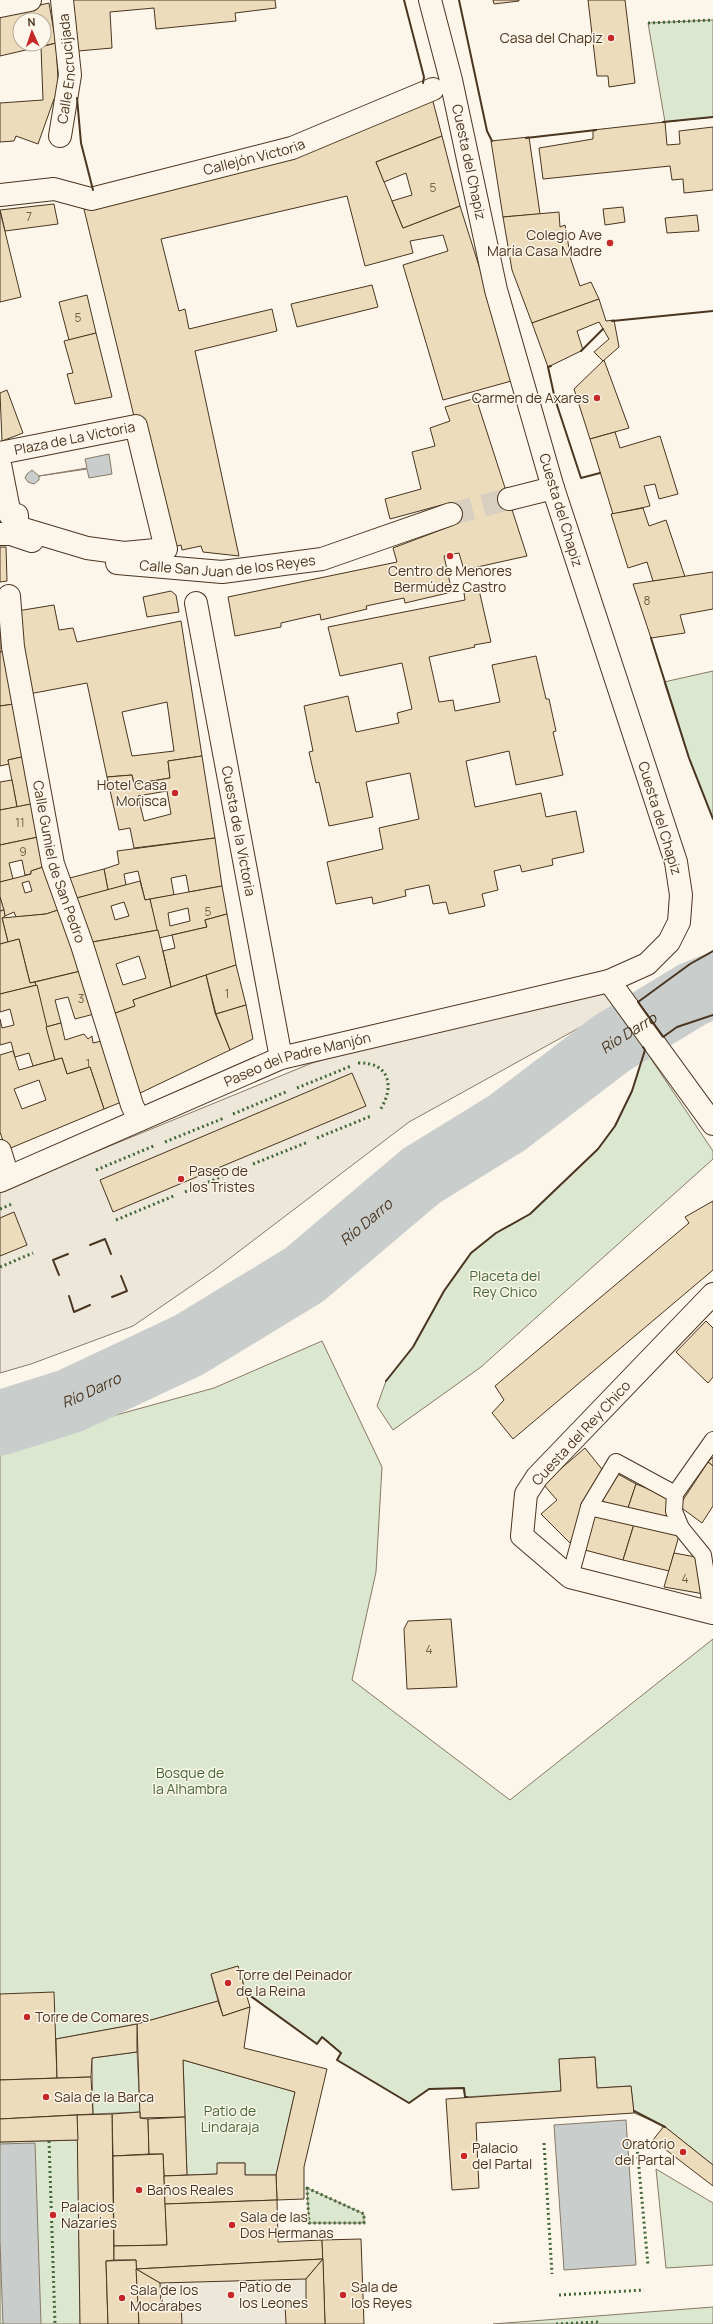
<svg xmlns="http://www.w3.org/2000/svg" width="713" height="2324" font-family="Manrope,sans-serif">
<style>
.green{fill:#dce7d0;stroke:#887966}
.parking{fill:#ede7d9;stroke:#887966}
.water{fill:#c9cecd;stroke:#887966}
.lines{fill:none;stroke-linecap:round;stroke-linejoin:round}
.river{stroke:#c9cecd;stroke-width:65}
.building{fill:#ecdcbc;stroke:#4a3520;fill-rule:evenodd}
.street-tunnel{stroke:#d8cfc1;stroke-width:22;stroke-dasharray:22 11;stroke-linecap:butt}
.lane-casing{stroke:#4a3520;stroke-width:18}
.street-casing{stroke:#4a3520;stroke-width:24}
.secondary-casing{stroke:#4a3520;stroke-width:24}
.lane{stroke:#fbf6e9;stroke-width:16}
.street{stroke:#fbf6e9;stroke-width:22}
.secondary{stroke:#fbf6e9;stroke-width:22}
.hedge{stroke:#436837;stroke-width:3;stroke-dasharray:2 3;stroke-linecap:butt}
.wall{stroke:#4a3520;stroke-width:2}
.poi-dot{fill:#c62828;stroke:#fbf6e9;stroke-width:1.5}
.labels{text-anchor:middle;stroke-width:3;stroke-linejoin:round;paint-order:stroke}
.number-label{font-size:12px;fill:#725f47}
.poi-label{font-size:14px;fill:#4a3520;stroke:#fbf6e9;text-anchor:start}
.street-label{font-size:14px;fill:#4a3520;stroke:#fbf6e9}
.park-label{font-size:14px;fill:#436837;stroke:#fbf6e9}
.water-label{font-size:15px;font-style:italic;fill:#4a3520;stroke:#fbf6e9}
</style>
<rect width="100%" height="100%" fill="#fbf6e9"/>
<!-- green -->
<g class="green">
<polygon points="713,20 713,117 665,122 648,23"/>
<polygon points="713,671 713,819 689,758 664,682"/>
<polygon points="645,1050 713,1151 713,1159 481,1367 393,1430 377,1406 386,1381 413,1347 444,1291 471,1253 496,1233 530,1214 598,1149 615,1126 632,1091"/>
<polygon points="322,1341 382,1467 376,1572 352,1680 510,1800 713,1639 713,2165 664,2126 634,2113 631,2086 597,2088 595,2057 559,2059 561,2091 465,2097 463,2088 429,2089 409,2103 337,2060 341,2053 323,2037 317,2044 246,1992 238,1966 211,1975 218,2001 137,2024 56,2039 0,1994 0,1447 214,1388"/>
<polygon points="137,2052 140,2112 93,2114 92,2058"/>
<polygon points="183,2060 295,2092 276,2175 245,2175 245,2163 218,2163 217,2174 187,2175"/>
<polygon points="78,2140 80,2324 0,2324 0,2142"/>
<polygon points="656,2169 713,2203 713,2265 666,2268"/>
<polygon points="307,2188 364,2214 364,2223 309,2223"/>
<polygon points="713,2307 713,2324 493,2324"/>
</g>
<!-- parking -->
<g class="parking">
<polygon points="604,992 615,1008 409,1122 213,1271 133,1326 31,1364 0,1373 0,1191 312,1063 400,1037"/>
<polygon points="323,2259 325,2324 139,2324 136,2269"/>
</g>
<!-- water -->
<g class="water">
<polygon points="109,454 112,474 89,478 87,469 39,476 39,480 34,484 28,482 25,478 27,474 32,470 39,476 87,468 85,459"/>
<polygon points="626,2120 636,2265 564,2270 554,2125"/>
<polygon points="35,2143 41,2324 3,2324 0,2241 0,2144"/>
</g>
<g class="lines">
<!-- river -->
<path class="river" id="s1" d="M0,1423L70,1401L189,1345L304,1275L421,1176L507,1123L612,1043L693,994L713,986"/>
</g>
<!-- building -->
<g class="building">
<polygon points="73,0 275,0 276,8 235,13 236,21 156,29 154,8 110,12 112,48 78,51"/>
<polygon points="493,0 519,0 519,1 494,4"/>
<polygon points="588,0 625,0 635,83 609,87 608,76 597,76"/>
<path d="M49,3L56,43L0,56V14ZM20,20H44V44H20Z"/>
<polygon points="56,43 59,98 54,99 38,144 16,136 14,141 0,142 0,103 43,100 41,47"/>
<polygon points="431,94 442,136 376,162 403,228 460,206 515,380 443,400 403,265 448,251 443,235 410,241 413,253 365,266 347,196 161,239 179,311 185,309 189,329 272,309 277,331 195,351 239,556 203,552 201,546 182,550 181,545 166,549 83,205"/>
<polygon points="665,122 667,145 680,144 679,131 713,127 713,190 684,193 683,179 672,180 670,166 543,179 539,148 593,139 593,130"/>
<polygon points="442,136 460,206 403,228 392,201 412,195 406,173 384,182 376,162"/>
<polygon points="529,137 540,214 503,217 491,141"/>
<polygon points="54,204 58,224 5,231 0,210"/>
<polygon points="623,207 625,222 605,225 603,209"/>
<polygon points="0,211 21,297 0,302"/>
<polygon points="559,212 560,227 565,225 571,260 580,286 591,282 599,299 532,323 512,270 503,217"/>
<polygon points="697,215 699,231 667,233 665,218"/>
<polygon points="372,285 378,307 297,327 291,304"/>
<polygon points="87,295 96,333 69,340 59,302"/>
<polygon points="599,299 606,321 614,320 619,347 603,361 594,352 609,339 599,322 577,331 583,350 548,367 532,323"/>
<polygon points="96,333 112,397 75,404 67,374 73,373 64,341"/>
<polygon points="604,360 629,428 590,439 574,389"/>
<polygon points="7,390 23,433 2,441 0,393"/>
<polygon points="476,398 527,556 464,570 459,553 444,556 452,592 405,603 404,598 366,606 367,609 321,620 320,614 281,623 281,627 235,636 228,597 397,562 393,548 454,525 449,503 390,519 385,499 421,489 412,452 435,446 430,428 450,421 445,407"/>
<polygon points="615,432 620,448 660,436 678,494 659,499 655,484 644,486 650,506 613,514 590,439"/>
<polygon points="643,508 649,526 666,520 685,577 653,581 647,562 628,568 611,514"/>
<polygon points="0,547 6,547 7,581 0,582"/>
<polygon points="713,572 713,609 680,615 685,633 651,638 633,584"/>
<polygon points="479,590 491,642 474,645 475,647 429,657 439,702 453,700 455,711 500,702 492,665 536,656 546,699 549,699 556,731 553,732 563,775 516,785 509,751 466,761 475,807 541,793 546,817 576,811 584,852 552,859 553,865 522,872 520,865 494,871 498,890 482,894 485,906 449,914 446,902 433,904 429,885 405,890 406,896 373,904 372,897 336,904 327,862 383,849 379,828 419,819 410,773 366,782 373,817 329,826 319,782 316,783 309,752 313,751 304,706 348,696 356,732 399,723 397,713 412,709 402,663 340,676 328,627 465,600 464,593"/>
<polygon points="171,591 176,595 179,612 147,617 143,597"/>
<path d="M54,605L59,630L73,628L77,642L181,621L202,756L168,761L170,778L134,784L132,775L107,777L87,683L29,694L17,611ZM167,702L174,751L132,756L122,712Z"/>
<polygon points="0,637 2,637 6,651 0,652"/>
<polygon points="6,651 14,704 0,706 0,652"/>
<polygon points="14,704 26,756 8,760 9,764 0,766 0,706"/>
<polygon points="26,756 36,803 17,807 8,760"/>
<path d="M202,756L215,838L134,848L130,828L119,830L107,777L132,775L134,784L170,778L168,761ZM167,791L171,814L144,821L138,796Z"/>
<polygon points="12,780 17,807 0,810 0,782"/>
<polygon points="36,803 43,836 0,845 0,810"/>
<polygon points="43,836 49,865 31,871 31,874 25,875 22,860 9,863 13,879 0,882 0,845"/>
<polygon points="215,838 222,886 189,892 186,875 171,878 174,895 145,900 138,871 124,874 126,885 108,890 104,869 119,864 117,851"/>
<path d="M49,865L64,908L46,914L16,917L14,912L5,916L0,897V882L31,874V871ZM29,881L32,891L25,893L22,883Z"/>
<polygon points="104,869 108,890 73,899 66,879"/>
<path d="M140,881L145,900L150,899L158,930L87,943L73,899ZM124,902L129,916L115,920L111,906Z"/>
<path d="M222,886L227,914L205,920L207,927L159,938L150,899ZM188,908L190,921L170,926L168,913Z"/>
<polygon points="0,897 4,910 0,911"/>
<polygon points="64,908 85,970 30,983 19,939 8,942 2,918 46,914"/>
<polygon points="4,910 5,916 2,918 8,942 0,944 0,911"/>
<polygon points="227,914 236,965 171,987 163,951 175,948 172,935 207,927 205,920"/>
<path d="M158,930L171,987L133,1000L135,1006L110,1015L87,943ZM139,956L146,978L123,985L116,964Z"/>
<polygon points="19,939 30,983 35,982 37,985 0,994 0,944"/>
<polygon points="236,965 246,1005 216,1014 206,975"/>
<polygon points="85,970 98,1013 75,1019 68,997 55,1000 61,1023 46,1027 35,982"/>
<polygon points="206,975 215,1013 230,1050 136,1095 110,1015 135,1006 133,1000"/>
<polygon points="37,985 55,1060 33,1066 29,1053 15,1057 11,1042 0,1045 0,1019 2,1028 14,1025 10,1009 0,1012 0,994"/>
<polygon points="246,1005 253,1039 230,1050 216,1014"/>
<polygon points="61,1023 65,1040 84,1034 88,1039 92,1036 93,1043 106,1040 124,1101 104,1109 90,1067 67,1074 62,1058 55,1060 46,1027"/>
<path d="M13,1051L19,1070L62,1058L67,1074L90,1067L104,1109L6,1150L0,1132V1055ZM39,1080L46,1100L22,1109L14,1089Z"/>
<polygon points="352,1073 366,1106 113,1212 100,1180"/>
<polygon points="713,1201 713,1270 513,1439 492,1413 504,1400 495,1386 689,1223 685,1217"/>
<polygon points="14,1212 27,1245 0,1256 0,1218"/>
<polygon points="706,1321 713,1328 713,1377 708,1383 676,1352"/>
<polygon points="585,1448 605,1473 570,1543 541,1514 557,1500 543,1484"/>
<polygon points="713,1457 713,1466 708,1462"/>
<polygon points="708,1462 713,1466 713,1506 702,1523 679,1506"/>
<polygon points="616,1473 636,1484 627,1511 602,1501"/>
<polygon points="636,1484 673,1499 664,1522 627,1511"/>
<polygon points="591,1511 635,1521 623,1560 581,1549"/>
<polygon points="635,1521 680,1532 669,1571 623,1560"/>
<polygon points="674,1553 701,1558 704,1594 664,1587"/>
<polygon points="451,1619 457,1687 407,1689 404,1629 408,1621"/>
<polygon points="238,1966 250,2007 223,2016 211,1974"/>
<polygon points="54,1992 57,2078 0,2080 0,1994"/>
<polygon points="218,2001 223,2016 250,2007 244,2048 327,2069 304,2167 304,2199 277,2200 276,2175 295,2092 183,2060 185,2117 140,2118 137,2024"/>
<polygon points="137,2024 137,2052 92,2058 91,2077 57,2078 56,2039"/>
<polygon points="595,2057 597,2088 631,2086 634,2113 476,2123 479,2188 452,2190 446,2099 561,2091 559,2059"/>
<polygon points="91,2077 93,2114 0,2119 0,2080"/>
<polygon points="140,2112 140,2118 148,2119 149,2154 113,2156 112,2114"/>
<polygon points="112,2114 114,2260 106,2261 108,2324 80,2324 77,2115"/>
<polygon points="77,2115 78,2140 0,2142 0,2119"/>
<polygon points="185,2117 187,2175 164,2176 163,2154 149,2154 148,2119"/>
<polygon points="664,2126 713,2165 713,2186 653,2140"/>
<polygon points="163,2154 167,2245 114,2246 113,2156"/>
<polygon points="217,2163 245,2163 245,2175 276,2175 277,2200 165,2204 164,2176 217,2174"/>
<polygon points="277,2200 278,2242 322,2240 323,2259 136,2269 136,2260 114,2260 114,2246 167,2245 165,2204"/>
<polygon points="361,2239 364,2324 325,2324 322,2240"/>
<polygon points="323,2259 306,2279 160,2283 136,2269"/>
<polygon points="323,2259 325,2324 286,2324 285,2303 306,2301 306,2279"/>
<polygon points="136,2260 139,2324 108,2324 106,2261"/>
<polygon points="136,2269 160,2283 161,2305 181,2304 182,2324 139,2324"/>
</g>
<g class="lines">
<!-- street-tunnel -->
<polyline class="street-tunnel" points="451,514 509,499"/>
<defs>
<g id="lane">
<polyline points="589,1507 681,1528"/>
<polyline points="570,1577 589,1507 616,1462 675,1494"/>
<polyline points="712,1613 703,1555 681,1528 674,1511 675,1494 713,1440"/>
</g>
<g id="street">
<polyline points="0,6 30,0"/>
<path id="s2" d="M60,136L70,75L62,0"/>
<path id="s3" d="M0,195L54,189L91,199L292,148L433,89"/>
<path id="s4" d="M0,453L136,426L166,549L124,553L87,548L17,527V515H10L0,464"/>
<polyline points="509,499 553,488"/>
<polyline points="0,534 11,534 32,541"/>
<path id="s5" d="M117,563L222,572L322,559L451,514"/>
<path id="s6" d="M9,596L13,647L53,864L82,945L132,1105L139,1120"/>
<path id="s7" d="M196,603L281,1058"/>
<polyline points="609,981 713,1124"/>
<polyline points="0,1151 8,1177"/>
<polyline points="713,1294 537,1477 526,1494 522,1536 570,1577 713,1613"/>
</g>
<g id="secondary">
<path id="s8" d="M0,1181L281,1058L609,981L647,964L669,942L679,922L681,895L676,862L553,488L496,290L451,80L430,0"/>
</g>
</defs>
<!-- lane casing -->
<use href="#lane" class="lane-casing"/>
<!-- street casing -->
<use href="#street" class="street-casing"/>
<!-- secondary casing -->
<use href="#secondary" class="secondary-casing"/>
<!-- lane -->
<use href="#lane" class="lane"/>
<!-- street -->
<use href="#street" class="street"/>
<!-- secondary -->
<use href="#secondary" class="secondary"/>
<!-- hedge -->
<g class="hedge">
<polyline points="648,23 713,20"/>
<path d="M358,1063C390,1062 395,1087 380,1110"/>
<polyline points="297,1088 351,1066"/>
<polyline points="233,1114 288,1091"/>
<polyline points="317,1138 371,1116"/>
<polyline points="165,1142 224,1118"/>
<polyline points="253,1164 308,1142"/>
<polyline points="96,1170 156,1145"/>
<polyline points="185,1192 244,1167"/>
<polyline points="0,1209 12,1204"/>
<polyline points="116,1220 176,1195"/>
<polyline points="0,1267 33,1253"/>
<polyline points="49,2141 55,2324"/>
<polyline points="544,2143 552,2274"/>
<polyline points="637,2147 648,2265"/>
<polygon points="307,2188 364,2214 364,2223 309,2223"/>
<polyline points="559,2295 644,2290"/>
<polyline points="556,2324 599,2322 599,2324"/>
</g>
<!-- wall -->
<g class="wall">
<polyline points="404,0 424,77 423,83"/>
<polyline points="459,0 487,131 492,141"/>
<polyline points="77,98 81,143 93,190"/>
<polyline points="663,122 713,117"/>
<polyline points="526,138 596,130"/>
<polyline points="612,321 713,311"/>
<polyline points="581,351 603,329"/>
<polyline points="551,366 548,367 555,399 581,478 600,473"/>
<polyline points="651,638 689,758 713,819"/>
<polyline points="713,951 690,964 638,1002 663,1037 677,1027 713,1015"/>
<polyline points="90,1245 105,1239 111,1254"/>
<polyline points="59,1275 53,1260 68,1254"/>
<polyline points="69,1296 74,1312 90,1305"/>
<polyline points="112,1297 127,1291 121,1276"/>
<polyline points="386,1381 413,1347 444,1291 471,1253 496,1233 530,1214 598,1149 615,1126 632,1091 645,1050 643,1047"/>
<polyline points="245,1992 317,2044 322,2037 341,2053 337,2060 409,2103 429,2089 464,2088 465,2097 467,2097"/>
<polyline points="634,2111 665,2127"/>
</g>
</g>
<!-- markers -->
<g class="poi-dot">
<circle cx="611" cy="38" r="4"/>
<circle cx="610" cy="243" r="4"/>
<circle cx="597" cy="398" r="4"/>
<circle cx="450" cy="556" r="4"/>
<circle cx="175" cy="793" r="4"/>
<circle cx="181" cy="1179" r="4"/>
<circle cx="228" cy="1983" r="4"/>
<circle cx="27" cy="2017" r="4"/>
<circle cx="46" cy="2097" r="4"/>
<circle cx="683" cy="2152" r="4"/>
<circle cx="464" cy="2156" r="4"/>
<circle cx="139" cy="2190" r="4"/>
<circle cx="53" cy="2215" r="4"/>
<circle cx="232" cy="2225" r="4"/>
<circle cx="231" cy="2295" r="4"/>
<circle cx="343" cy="2295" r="4"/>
<circle cx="122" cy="2298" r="4"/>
</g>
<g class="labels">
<!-- number labels -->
<g class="number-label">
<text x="433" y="192">5</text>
<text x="29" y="221">7</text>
<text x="78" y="322">5</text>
<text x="647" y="605">8</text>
<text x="20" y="827">11</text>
<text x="23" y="856">9</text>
<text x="208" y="916">5</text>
<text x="227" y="998">1</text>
<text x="81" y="1003">3</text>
<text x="88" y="1068">1</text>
<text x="685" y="1583">4</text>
<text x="429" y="1654">4</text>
</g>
<!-- poi labels -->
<g class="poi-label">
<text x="603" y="43" text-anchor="end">Casa del Chapiz</text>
<text x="602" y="240" text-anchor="end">Colegio Ave<tspan x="602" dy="16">María Casa Madre</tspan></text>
<text x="589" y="403" text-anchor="end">Carmen de Axares</text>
<text x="450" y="576" text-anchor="middle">Centro de Menores<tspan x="450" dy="16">Bermúdez Castro</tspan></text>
<text x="167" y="790" text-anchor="end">Hotel Casa<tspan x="167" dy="16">Morisca</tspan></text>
<text x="189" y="1176">Paseo de<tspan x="189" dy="16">los Tristes</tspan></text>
<text x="236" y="1980">Torre del Peinador<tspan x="236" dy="16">de la Reina</tspan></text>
<text x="35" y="2022">Torre de Comares</text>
<text x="54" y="2102">Sala de la Barca</text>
<text x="675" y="2149" text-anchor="end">Oratorio<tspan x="675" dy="16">del Partal</tspan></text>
<text x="472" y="2153">Palacio<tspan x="472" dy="16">del Partal</tspan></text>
<text x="147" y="2195">Baños Reales</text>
<text x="61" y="2212">Palacios<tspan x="61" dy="16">Nazaríes</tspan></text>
<text x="240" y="2222">Sala de las<tspan x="240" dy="16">Dos Hermanas</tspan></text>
<text x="239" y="2292">Patio de<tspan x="239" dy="16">los Leones</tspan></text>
<text x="351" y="2292">Sala de<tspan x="351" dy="16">los Reyes</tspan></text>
<text x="130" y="2295">Sala de los<tspan x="130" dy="16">Mocárabes</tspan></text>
</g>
<!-- street labels -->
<g class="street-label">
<text dy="5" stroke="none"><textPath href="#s2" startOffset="68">Calle Encrucijada</textPath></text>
<text dy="5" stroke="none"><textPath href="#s3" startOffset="261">Callejón Victoria</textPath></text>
<text transform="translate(469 162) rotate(78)" y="5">Cuesta del Chapiz</text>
<text dy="5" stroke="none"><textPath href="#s4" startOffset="76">Plaza de La Victoria</textPath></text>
<text transform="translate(561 510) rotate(73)" y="5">Cuesta del Chapiz</text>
<text dy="5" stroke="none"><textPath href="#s5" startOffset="111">Calle San Juan de los Reyes</textPath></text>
<text transform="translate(660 818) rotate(73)" y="5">Cuesta del Chapiz</text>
<text dy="5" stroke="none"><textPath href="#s7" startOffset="232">Cuesta de la Victoria</textPath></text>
<text dy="5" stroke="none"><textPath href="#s6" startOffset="271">Calle Gumiel de San Pedro</textPath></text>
<text dy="5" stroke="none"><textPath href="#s8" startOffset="322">Paseo del Padre Manjón</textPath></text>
<text transform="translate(581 1433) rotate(-47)" y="5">Cuesta del Rey Chico</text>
</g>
<!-- park labels -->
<g class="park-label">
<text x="505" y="1281">Placeta del<tspan x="505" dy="16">Rey Chico</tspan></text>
<text x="190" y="1778">Bosque de<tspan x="190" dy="16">la Alhambra</tspan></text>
<text x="230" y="2116">Patio de<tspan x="230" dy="16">Lindaraja</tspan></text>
</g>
<!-- water labels -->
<g class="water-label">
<text dy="5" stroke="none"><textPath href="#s1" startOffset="745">Río Darro</textPath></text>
<text dy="5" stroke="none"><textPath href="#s1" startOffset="421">Río Darro</textPath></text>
<text dy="5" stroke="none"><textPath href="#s1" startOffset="97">Río Darro</textPath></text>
</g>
</g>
<!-- north arrow -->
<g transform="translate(32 32) rotate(357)"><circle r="19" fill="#fbf6e9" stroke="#b4a999"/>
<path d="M0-3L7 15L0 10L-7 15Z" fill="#c62828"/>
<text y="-6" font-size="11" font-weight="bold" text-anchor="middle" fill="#4a3520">N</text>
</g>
</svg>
